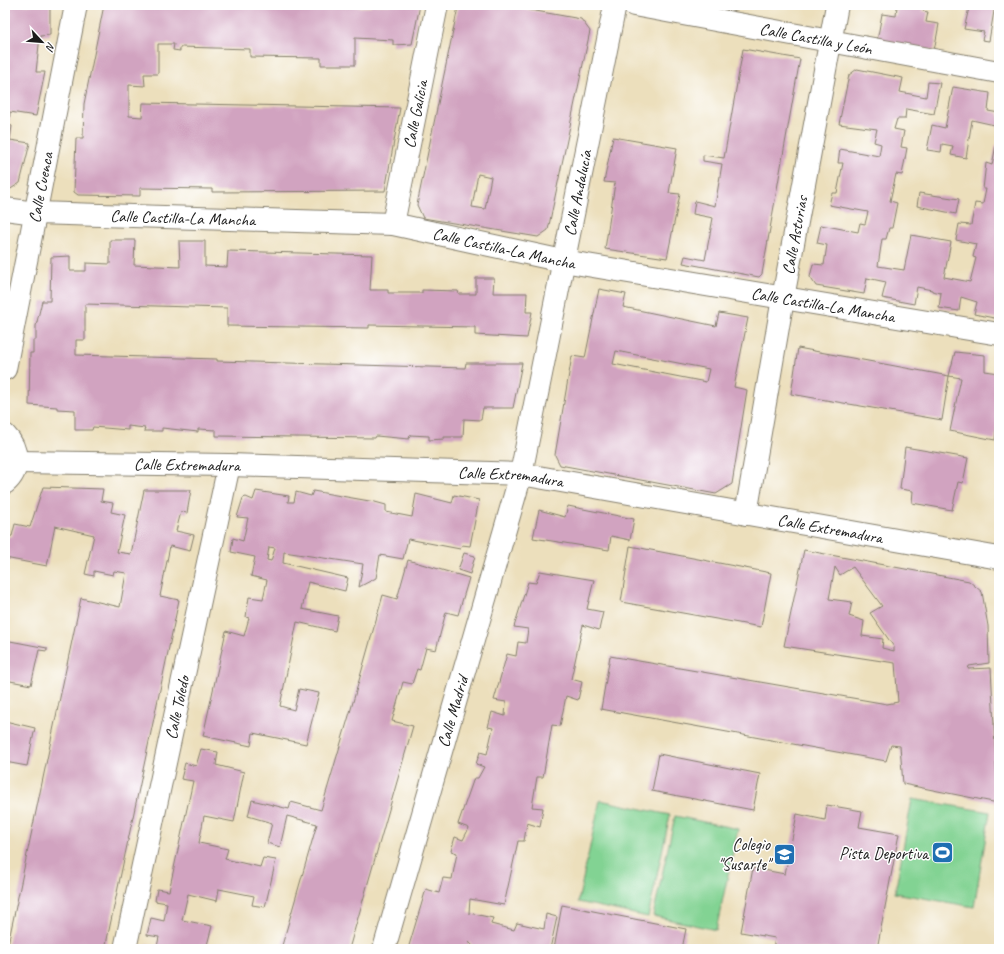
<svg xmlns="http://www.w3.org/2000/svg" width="1004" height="954" font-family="Caveat,sans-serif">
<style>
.green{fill:#82d393;stroke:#4f7858}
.building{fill:#d1a3c0;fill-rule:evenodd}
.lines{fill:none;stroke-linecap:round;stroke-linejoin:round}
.minor-casing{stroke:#847e6c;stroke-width:24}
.minor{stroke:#fff;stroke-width:22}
.labels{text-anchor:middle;stroke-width:3;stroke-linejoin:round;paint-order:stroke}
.street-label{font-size:17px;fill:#1c1c1c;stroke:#fff}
.poi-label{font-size:17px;fill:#1c1c1c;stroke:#fff;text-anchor:end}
</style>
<rect width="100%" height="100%" fill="#fff"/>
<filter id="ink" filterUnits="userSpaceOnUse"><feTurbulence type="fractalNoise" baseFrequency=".025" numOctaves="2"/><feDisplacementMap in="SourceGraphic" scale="8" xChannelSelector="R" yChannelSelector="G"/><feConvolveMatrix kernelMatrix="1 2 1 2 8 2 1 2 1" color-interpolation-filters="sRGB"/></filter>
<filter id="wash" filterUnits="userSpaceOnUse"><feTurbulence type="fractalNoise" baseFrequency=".012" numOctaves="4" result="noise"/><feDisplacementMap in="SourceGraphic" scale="16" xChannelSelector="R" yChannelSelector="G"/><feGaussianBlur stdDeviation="0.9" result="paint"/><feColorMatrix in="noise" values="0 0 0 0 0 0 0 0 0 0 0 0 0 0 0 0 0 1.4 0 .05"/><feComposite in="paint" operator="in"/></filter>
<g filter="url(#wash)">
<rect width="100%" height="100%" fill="#ecdfbc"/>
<!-- green -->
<g class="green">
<polygon points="912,799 990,812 974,907 895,893"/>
<polygon points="600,800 670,815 648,917 578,902"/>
<polygon points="675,816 738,829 716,930 653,916"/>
</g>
<g id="blocks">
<!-- building -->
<g class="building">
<polygon points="5,5 50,5 50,35 40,36 36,72 45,72 36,116 10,112 9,125 12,126 10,140 30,143 20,183 9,190 5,189"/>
<polygon points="104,5 356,5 356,7 371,7 371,5 420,5 412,44 393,45 393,40 355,38 355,65 321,65 321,58 250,57 250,49 180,47 180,51 173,50 174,44 158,44 158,74 144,74 145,86 129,85 129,116 142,117 143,103 400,108 385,191 212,192 212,189 140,188 140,196 78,195 74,192 76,138 83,138 84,104"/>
<path d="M461,5H502L581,19L590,31L548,230L538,237L423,218L417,205L458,7ZM478,174L491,177L485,209L472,207Z"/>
<polygon points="900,5 924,5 923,11 928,12 926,22 939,24 934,51 877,41 882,14 896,16 897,6 899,7"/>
<polygon points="953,5 995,5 989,41 982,40 984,32 964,29 969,8"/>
<polygon points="743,49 800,59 762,274 759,277 683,263 685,256 705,260 713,218 693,214 695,201 715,206 722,164 703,161 703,155 724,158"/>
<polygon points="857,69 903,78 900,92 926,97 928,82 940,83 934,114 906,109 905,119 897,119 894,129 904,131 901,147 907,148 902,175 896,174 890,201 897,203 892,228 889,228 886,239 882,239 878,266 904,270 911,235 951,242 944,277 970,282 976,258 973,257 976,244 956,240 959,224 971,225 975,203 983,204 986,189 983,189 986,163 992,165 996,145 999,145 999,319 974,314 977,302 961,297 959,311 939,308 941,293 932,291 932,290 917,287 914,304 882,298 886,282 867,278 864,294 816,286 810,277 813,264 824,265 827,245 817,243 821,225 858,232 860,223 865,224 868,212 829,205 832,193 837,193 843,163 838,163 840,149 879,156 881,144 874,142 877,129 839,124 849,75"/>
<polygon points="953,87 990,93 988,111 999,113 999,126 972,120 966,158 951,155 953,146 942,144 941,152 927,150 932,125 945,128"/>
<polygon points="613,137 677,148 669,193 680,194 667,258 605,249 615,183 604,182"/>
<polygon points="919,193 959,199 956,214 917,206"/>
<polygon points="110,240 135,240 134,265 180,267 179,241 205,241 205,266 227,267 228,251 372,255 370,290 388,290 388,293 422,293 422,290 458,291 459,294 476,294 476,278 494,278 493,293 527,293 526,312 532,312 527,338 475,335 475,327 369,325 369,328 227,326 227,308 85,304 85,340 76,340 76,355 217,359 217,361 465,368 466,363 522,363 513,408 483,408 481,420 464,419 463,437 444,437 444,439 429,440 429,436 410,435 409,439 376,436 375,438 216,436 216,430 198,429 198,432 162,428 162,431 144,431 145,428 128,426 128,430 93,427 92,430 75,430 75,410 57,409 57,407 29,405 30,353 33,353 33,340 36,340 36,326 42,301 50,301 51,257 70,256 70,271 86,271 86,263 110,264"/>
<path d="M599,289L626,294L623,307L716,326L719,313L748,318L734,387L747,390L732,484L716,494L560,465L555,455L572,356L585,358ZM616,351L709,369L706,382L613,364Z"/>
<polygon points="798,348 949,376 942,420 791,394"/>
<polygon points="955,352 985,355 985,371 999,373 999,408 995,440 950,431 961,378 949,376"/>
<polygon points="905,447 968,458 963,483 958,482 952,510 912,503 913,491 900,489"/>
<polygon points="43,487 103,489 101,501 113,503 111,512 125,515 117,552 131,554 144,490 191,490 187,513 181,512 176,531 194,535 190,551 170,546 160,596 179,600 105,949 7,949 81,598 120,607 126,573 114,571 113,575 94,571 94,576 85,574 94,535 55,526 47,566 5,558 7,537 12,536 15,524 30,527"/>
<path d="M256,491L289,496L288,502H294L296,492L311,496L313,491L375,502L386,505V512L412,517L416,494L452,503L454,495L479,500L470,546L462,545L460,549L408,539L403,559L380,555L376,578L359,587L363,564L284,552L283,563L348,578L345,591L308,582L302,609L338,616L335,631L297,622L280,706L294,710L299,689L319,693L306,744L253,733L251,746L203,736L226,631L244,636L249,618L246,617L249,597L263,599L267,580L251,576L255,557L231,552L233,538L243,541L248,518L237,517L243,498L246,497L253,500ZM269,547L275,548L271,561L267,560Z"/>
<polygon points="568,506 634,519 630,540 611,536 609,550 533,538 539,510 565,517"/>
<polygon points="630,546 771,573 761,627 621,602"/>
<path d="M804,550L969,581L982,592L988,626L989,663L969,666L968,669L991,668L998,803L903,784L900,746L891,745L886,761L601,709L610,656L887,704L898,702L895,663L784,646ZM835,567L840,575L853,567L882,606L870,613L894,647V651L882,648L883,639L862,636L864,621L849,616L852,602L829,599Z"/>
<polygon points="464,553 475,556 470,574 458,570"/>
<polygon points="408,560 469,578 458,615 446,612 436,650 426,648 420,670 417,669 412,684 403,682 392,721 413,726 349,949 281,949 317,824 287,816 280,847 267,843 272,823 248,816 252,800 289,809 291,802 321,810 351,709 383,595 397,599"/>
<polygon points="540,571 594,580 587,609 603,612 599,630 583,625 571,679 582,682 578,700 566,696 560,726 552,725 543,777 537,777 532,807 543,808 540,827 527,823 524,841 518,841 504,905 470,899 469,913 493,918 491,924 514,930 517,923 544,929 546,914 557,917 550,949 476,949 469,942 468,949 408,949 426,889 439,893 443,878 452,879 457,853 451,851 455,837 463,840 469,828 458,824 474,778 478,778 484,767 476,764 480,752 487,754 493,728 488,727 492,712 505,716 506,702 494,700 507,654 516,656 518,642 526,643 528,629 514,627 528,582 536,583"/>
<polygon points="5,640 47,648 47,651 39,650 31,685 5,680"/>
<polygon points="5,721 35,728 27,766 5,762"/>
<polygon points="201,749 218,752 216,765 244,772 234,822 204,816 199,843 228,849 225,859 260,867 263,858 276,860 265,907 252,905 254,896 219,889 217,901 188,894 182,920 212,926 206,949 145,949 146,944 157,947 159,937 147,935 151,918 164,921 167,903 155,901 157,889 169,891 193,781 181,779 185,763 196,766"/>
<polygon points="659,754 760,774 753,810 652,791"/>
<polygon points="827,805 862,811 859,827 899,834 877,949 773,949 775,938 741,932 753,868 785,874 797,814 825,820"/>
<polygon points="562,905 686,929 682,949 554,949"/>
</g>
</g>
</g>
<g filter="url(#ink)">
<use href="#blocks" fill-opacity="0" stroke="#847e6c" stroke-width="1"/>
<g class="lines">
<defs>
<g id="minor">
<path id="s1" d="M634,5L999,72"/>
<path id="s2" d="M5,209L36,213L393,224L563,261L999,334"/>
<path id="s3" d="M393,224L437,5"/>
<path id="s4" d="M5,369L76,5"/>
<path d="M5,435C18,448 21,470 5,483"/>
<path id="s5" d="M16,462L229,465L521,474L999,558"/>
<path id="s6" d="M746,514L783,298L837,5"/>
<path id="s7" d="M125,949L229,465"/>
<path id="s8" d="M384,949L521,474L615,5"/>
</g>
</defs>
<!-- minor casing -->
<use href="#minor" class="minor-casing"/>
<!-- minor -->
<use href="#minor" class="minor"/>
</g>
</g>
<!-- icons -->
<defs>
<symbol id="stadium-square" viewBox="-11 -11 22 22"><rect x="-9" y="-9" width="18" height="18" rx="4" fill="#1f6fb2" stroke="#fff"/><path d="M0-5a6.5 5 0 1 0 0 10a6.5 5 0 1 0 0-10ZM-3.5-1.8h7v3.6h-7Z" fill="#fff"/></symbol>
<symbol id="school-square" viewBox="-11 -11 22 22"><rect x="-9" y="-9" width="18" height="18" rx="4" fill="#1f6fb2" stroke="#fff"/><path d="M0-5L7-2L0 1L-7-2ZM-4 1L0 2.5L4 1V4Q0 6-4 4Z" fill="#fff"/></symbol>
</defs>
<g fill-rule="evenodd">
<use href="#stadium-square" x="930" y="840" width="25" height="25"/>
<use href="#school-square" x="772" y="842" width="25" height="25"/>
</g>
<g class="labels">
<!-- street labels -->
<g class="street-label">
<text dy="6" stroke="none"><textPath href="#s1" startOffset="185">Calle Castilla y León</textPath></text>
<text dy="6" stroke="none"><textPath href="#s3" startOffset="112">Calle Galicia</textPath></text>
<text dy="6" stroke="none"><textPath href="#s4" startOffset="185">Calle Cuenca</textPath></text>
<text dy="6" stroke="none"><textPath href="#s8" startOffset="781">Calle Andalucía</textPath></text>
<text dy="6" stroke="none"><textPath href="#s2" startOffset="178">Calle Castilla-La Mancha</textPath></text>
<text dy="6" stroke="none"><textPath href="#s6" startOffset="283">Calle Asturias</textPath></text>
<text dy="6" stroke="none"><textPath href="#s2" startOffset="502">Calle Castilla-La Mancha</textPath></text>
<text dy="6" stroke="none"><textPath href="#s2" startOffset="826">Calle Castilla-La Mancha</textPath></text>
<text dy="6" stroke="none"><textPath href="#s5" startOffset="171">Calle Extremadura</textPath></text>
<text dy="6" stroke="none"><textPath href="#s5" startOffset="495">Calle Extremadura</textPath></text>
<text dy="6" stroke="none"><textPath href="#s5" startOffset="819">Calle Extremadura</textPath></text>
<text dy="6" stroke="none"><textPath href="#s7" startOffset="247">Calle Toledo</textPath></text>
<text dy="6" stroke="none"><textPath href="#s8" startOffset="247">Calle Madrid</textPath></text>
</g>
<!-- poi labels -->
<g class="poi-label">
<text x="770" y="850">Colegio<tspan x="770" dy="20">"Susarte"</tspan></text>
<text x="928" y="859">Pista Deportiva</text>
</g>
</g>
<!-- margin -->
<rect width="1004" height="954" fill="none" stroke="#fff" stroke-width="20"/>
<!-- north arrow -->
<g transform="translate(42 42) rotate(116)" stroke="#ffffff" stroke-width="3" paint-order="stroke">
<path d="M0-3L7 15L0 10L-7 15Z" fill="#1c1c1c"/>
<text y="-6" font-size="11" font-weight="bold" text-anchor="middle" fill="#1c1c1c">N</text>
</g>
</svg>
